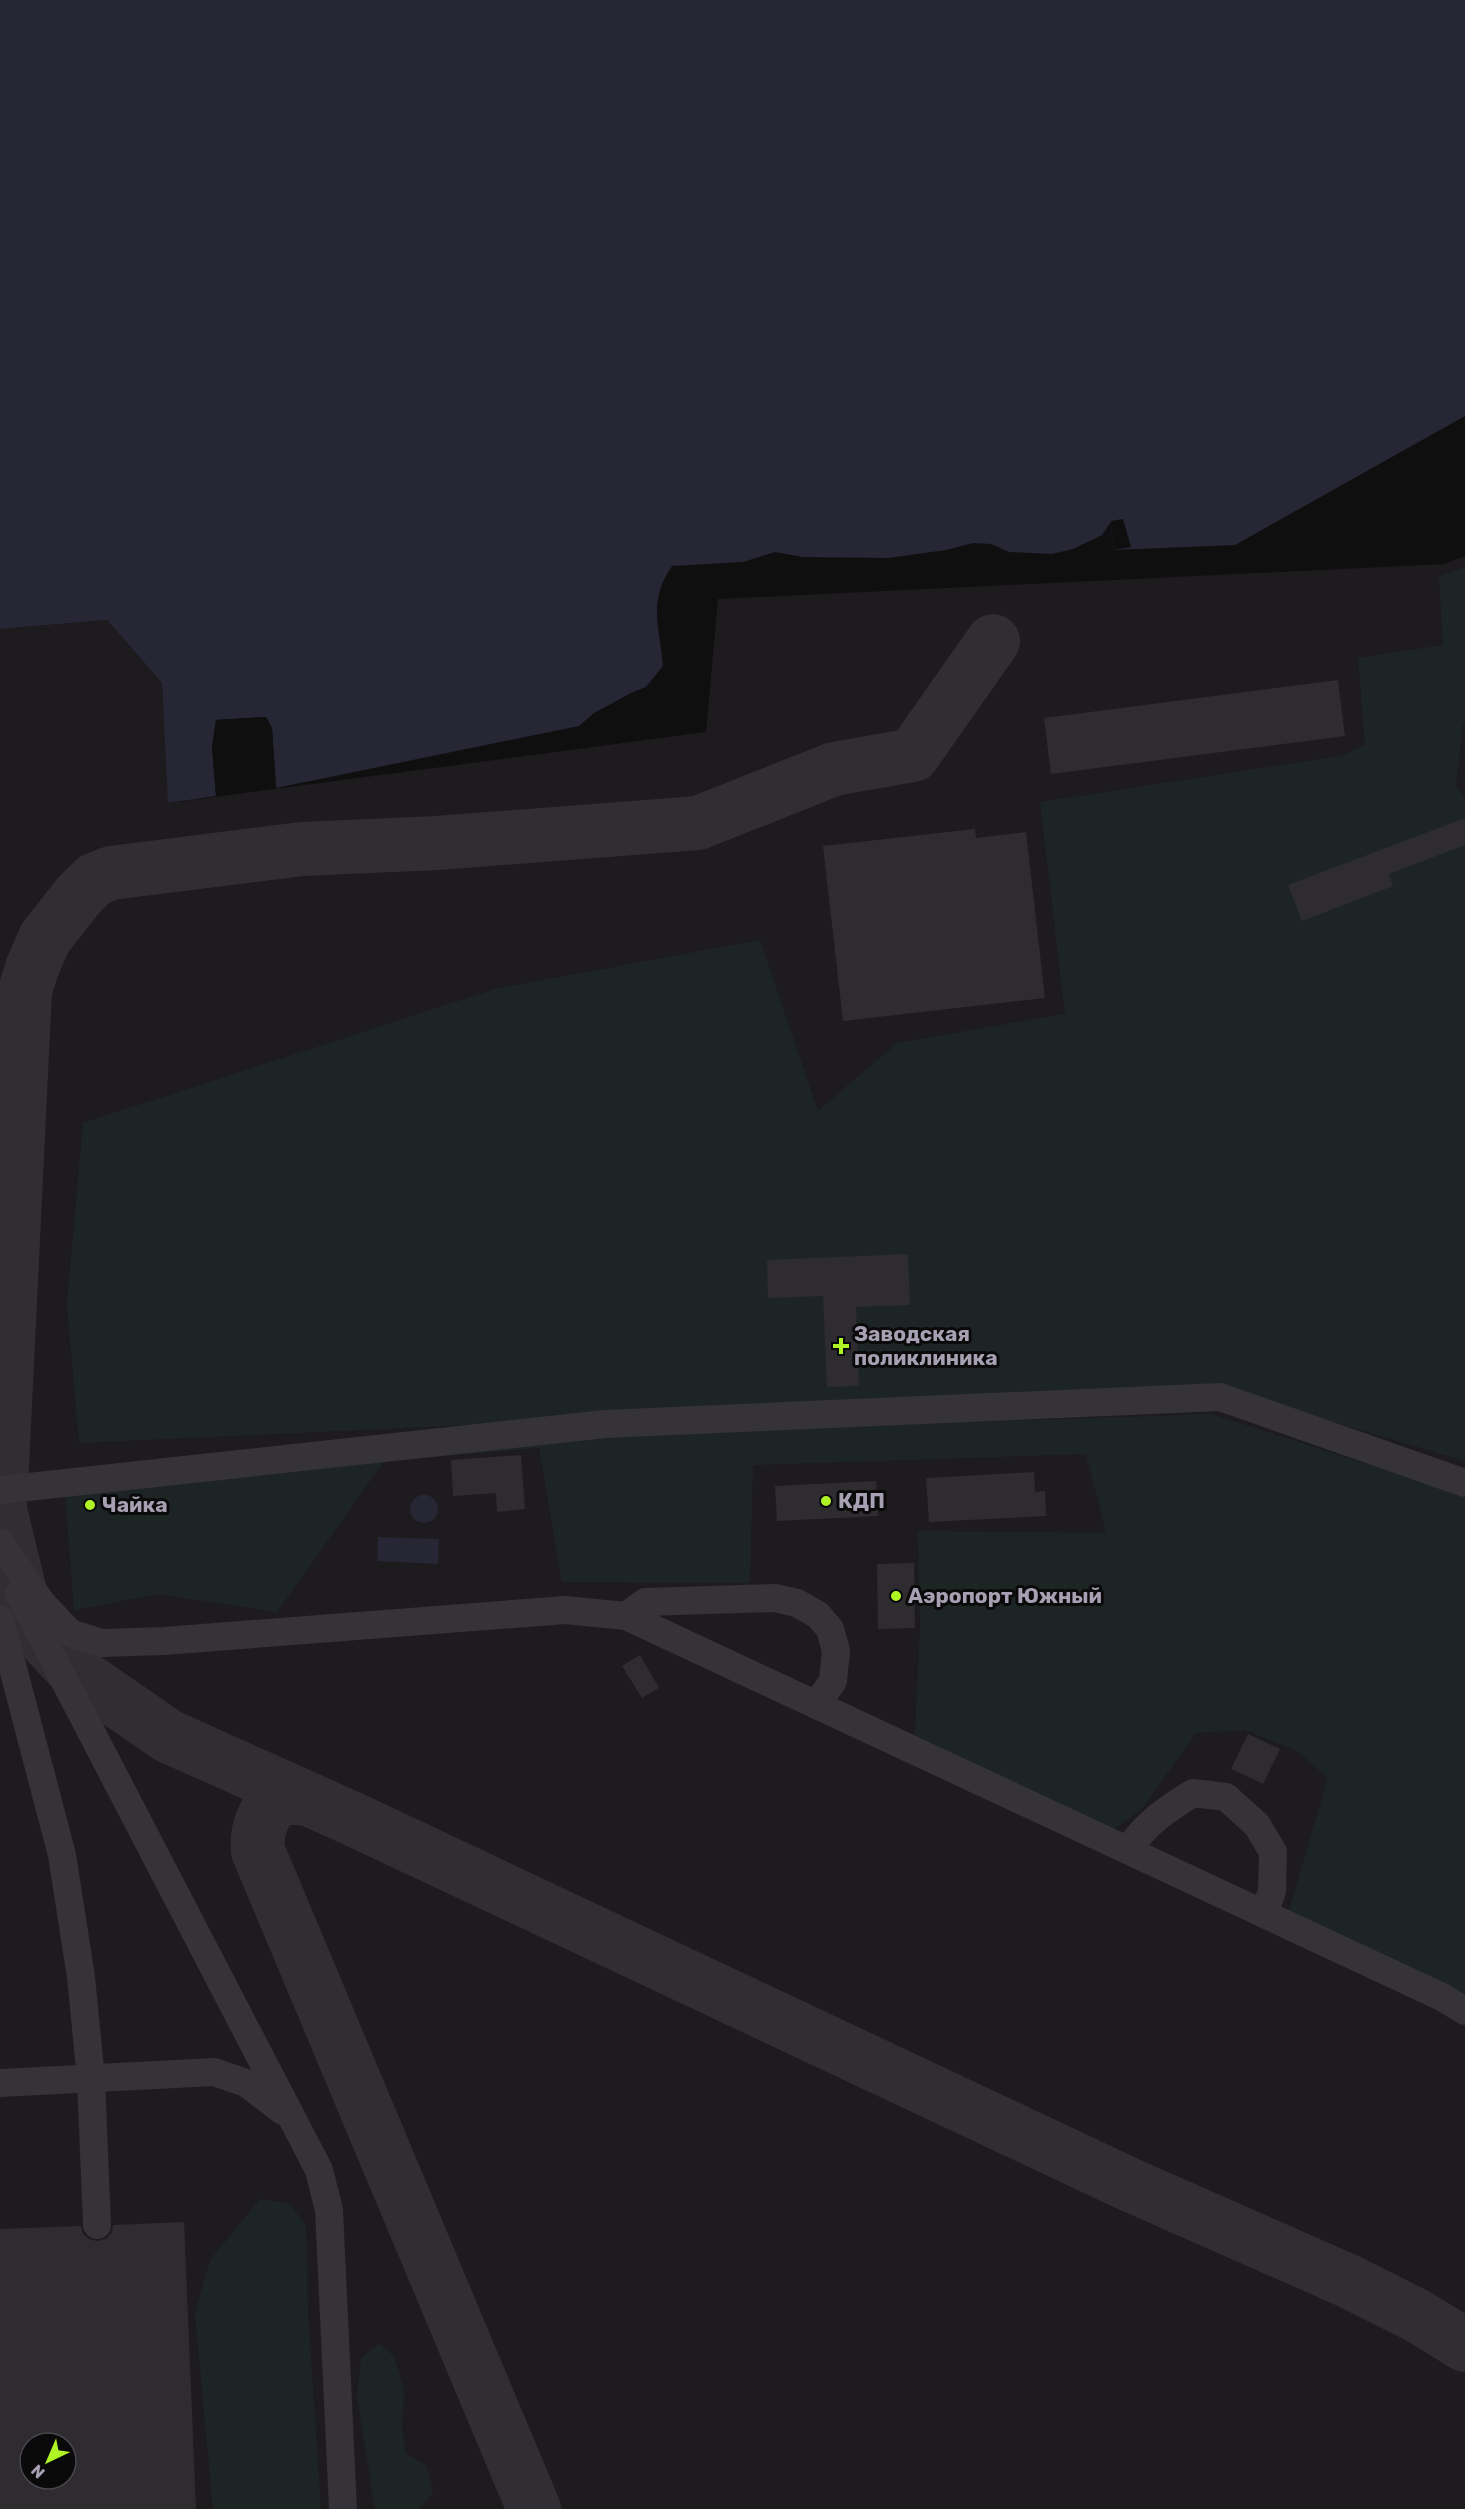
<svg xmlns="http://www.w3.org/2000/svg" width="1465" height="2509" font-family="Rubik,sans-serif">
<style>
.built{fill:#1d1b1d;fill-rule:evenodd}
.green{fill:#1d2524}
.water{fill:#272634}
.pier{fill:#100f10}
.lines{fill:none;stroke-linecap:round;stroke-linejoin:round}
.taxiway{stroke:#302e32;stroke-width:54}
.building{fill:#2e2c2f;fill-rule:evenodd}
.minor{stroke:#353238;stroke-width:28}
.poi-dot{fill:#aff424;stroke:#0b0a0b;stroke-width:2}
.labels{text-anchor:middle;stroke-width:6;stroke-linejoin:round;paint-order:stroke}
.poi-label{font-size:21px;font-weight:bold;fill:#a6a0b2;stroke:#0b0a0b;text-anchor:start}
</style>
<rect width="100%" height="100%" fill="#100f10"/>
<!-- built -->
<path class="built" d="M1465,556V2509H0V629L107,620L162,683L169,803L706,732L718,599L1445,564ZM30,2443H66V2479H30Z"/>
<!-- green -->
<g class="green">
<polygon points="1465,567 1465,724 1463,724 1456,785 1465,800 1465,1461 1225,1390 79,1443 67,1304 83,1123 495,989 760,940 818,1111 897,1043 1065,1014 1040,802 1340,756 1365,745 1358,658 1443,645 1439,577"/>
<polygon points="1212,1414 1465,1496 1465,2003 1286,1921 1328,1778 1297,1751 1245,1730 1196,1733 1141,1810 1111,1831 915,1735 920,1627 918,1531 1106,1533 1086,1454 753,1465 750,1583 562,1582 539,1448 384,1461 277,1612 159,1594 74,1610 64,1478 608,1435"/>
<polygon points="260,2199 290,2204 306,2226 308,2312 321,2509 213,2509 195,2314 210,2260"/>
<polygon points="379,2344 394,2356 404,2391 402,2426 406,2454 426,2465 433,2492 419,2509 375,2509 357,2396 361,2358"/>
</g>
<!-- water -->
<g class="water">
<path d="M0,0H1465V416L1235,545L1113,550L1111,522L1102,535L1073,549L1052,554L1009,552L991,544L973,543L946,550L888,558L803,557L775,552L743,562L672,566C647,602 660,627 663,666L646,687L633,692L594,713L579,726L276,788L272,728L266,717L216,720L212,747L216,796L168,803L162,683L107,620L0,629Z"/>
<circle cx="424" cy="1509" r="14"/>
<polygon points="378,1537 439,1539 438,1564 377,1561"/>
</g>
<!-- pier -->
<g class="pier">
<polygon points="1123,519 1131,547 1113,550 1111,521"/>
<polygon points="266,717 272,728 276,788 273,789 269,728 265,720 218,723 215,747 219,796 216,796 212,747 216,720"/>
</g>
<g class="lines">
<!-- taxiway -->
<g class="taxiway">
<polyline points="0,1508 25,991 32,968 45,938 79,895 94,880 111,873 302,849 437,843 698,823 834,769 913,755 993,641"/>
<polyline points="0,1510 21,1596 46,1641 74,1671 168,1736 353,1819 1126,2183 1348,2281 1416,2315 1465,2345"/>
<path d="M306,1799C298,1798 289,1797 281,1800C262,1807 256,1834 258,1851L534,2509"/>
</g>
</g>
<!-- building -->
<g class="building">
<polygon points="1338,680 1345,736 1051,774 1044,718"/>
<polygon points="1465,818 1465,845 1389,874 1393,886 1302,921 1288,885"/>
<polygon points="975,829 976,838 1026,832 1045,998 843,1021 823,846"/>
<polygon points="908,1254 910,1305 856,1307 859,1386 827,1387 823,1296 768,1298 767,1260"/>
<polygon points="521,1455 525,1509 497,1512 496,1493 453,1496 451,1460"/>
<polygon points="1034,1472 1035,1492 1045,1491 1046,1516 929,1522 926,1478"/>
<polygon points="876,1481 878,1516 777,1521 775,1486"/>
<polygon points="914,1563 915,1628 878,1629 877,1564"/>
<polygon points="640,1655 659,1688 642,1698 622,1666"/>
<polygon points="1248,1734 1280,1749 1263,1784 1231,1769"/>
<path d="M184,2222L196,2509H0V2229L81,2226L83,2234L89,2239L97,2241L106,2239L112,2232L113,2225ZM30,2443H66V2479H30Z"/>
</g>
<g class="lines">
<!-- minor -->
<g class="minor">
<polyline points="0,1490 605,1424 1220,1397 1465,1483"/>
<polyline points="0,1542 41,1602 70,1633 102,1643 164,1641 565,1610 626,1616 1442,1997 1465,2011"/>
<polyline points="19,1593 319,2170 329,2210 343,2509"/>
<polyline points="626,1616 645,1602 775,1598 797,1603 818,1615 830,1629 836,1651 833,1681 816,1705"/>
<polyline points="0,1619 62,1855 81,1977 91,2079 97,2225"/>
<path d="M1128,1850C1145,1824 1167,1809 1193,1793L1226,1797L1257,1825L1273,1852L1272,1891L1264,1914"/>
<polyline points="0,2083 214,2072 246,2083 283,2111"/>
</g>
</g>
<!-- markers -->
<g class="poi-dot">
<path d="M838 1337h6v6h6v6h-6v6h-6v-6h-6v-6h6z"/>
<circle cx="826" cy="1501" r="6"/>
<circle cx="90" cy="1505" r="6"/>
<circle cx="896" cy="1596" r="6"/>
</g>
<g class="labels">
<!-- poi labels -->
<g class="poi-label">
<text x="854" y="1341">Заводская<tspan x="854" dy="24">поликлиника</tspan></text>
<text x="838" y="1508">КДП</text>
<text x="102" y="1512">Чайка</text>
<text x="908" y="1603">Аэропорт Южный</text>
</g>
</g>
<!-- north arrow -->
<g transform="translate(48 2461) rotate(224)"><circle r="28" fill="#0b0a0b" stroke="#49464e" stroke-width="1.5"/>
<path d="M0-4.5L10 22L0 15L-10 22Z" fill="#aff424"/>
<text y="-9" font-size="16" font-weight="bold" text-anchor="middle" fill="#a6a0b2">N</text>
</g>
</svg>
